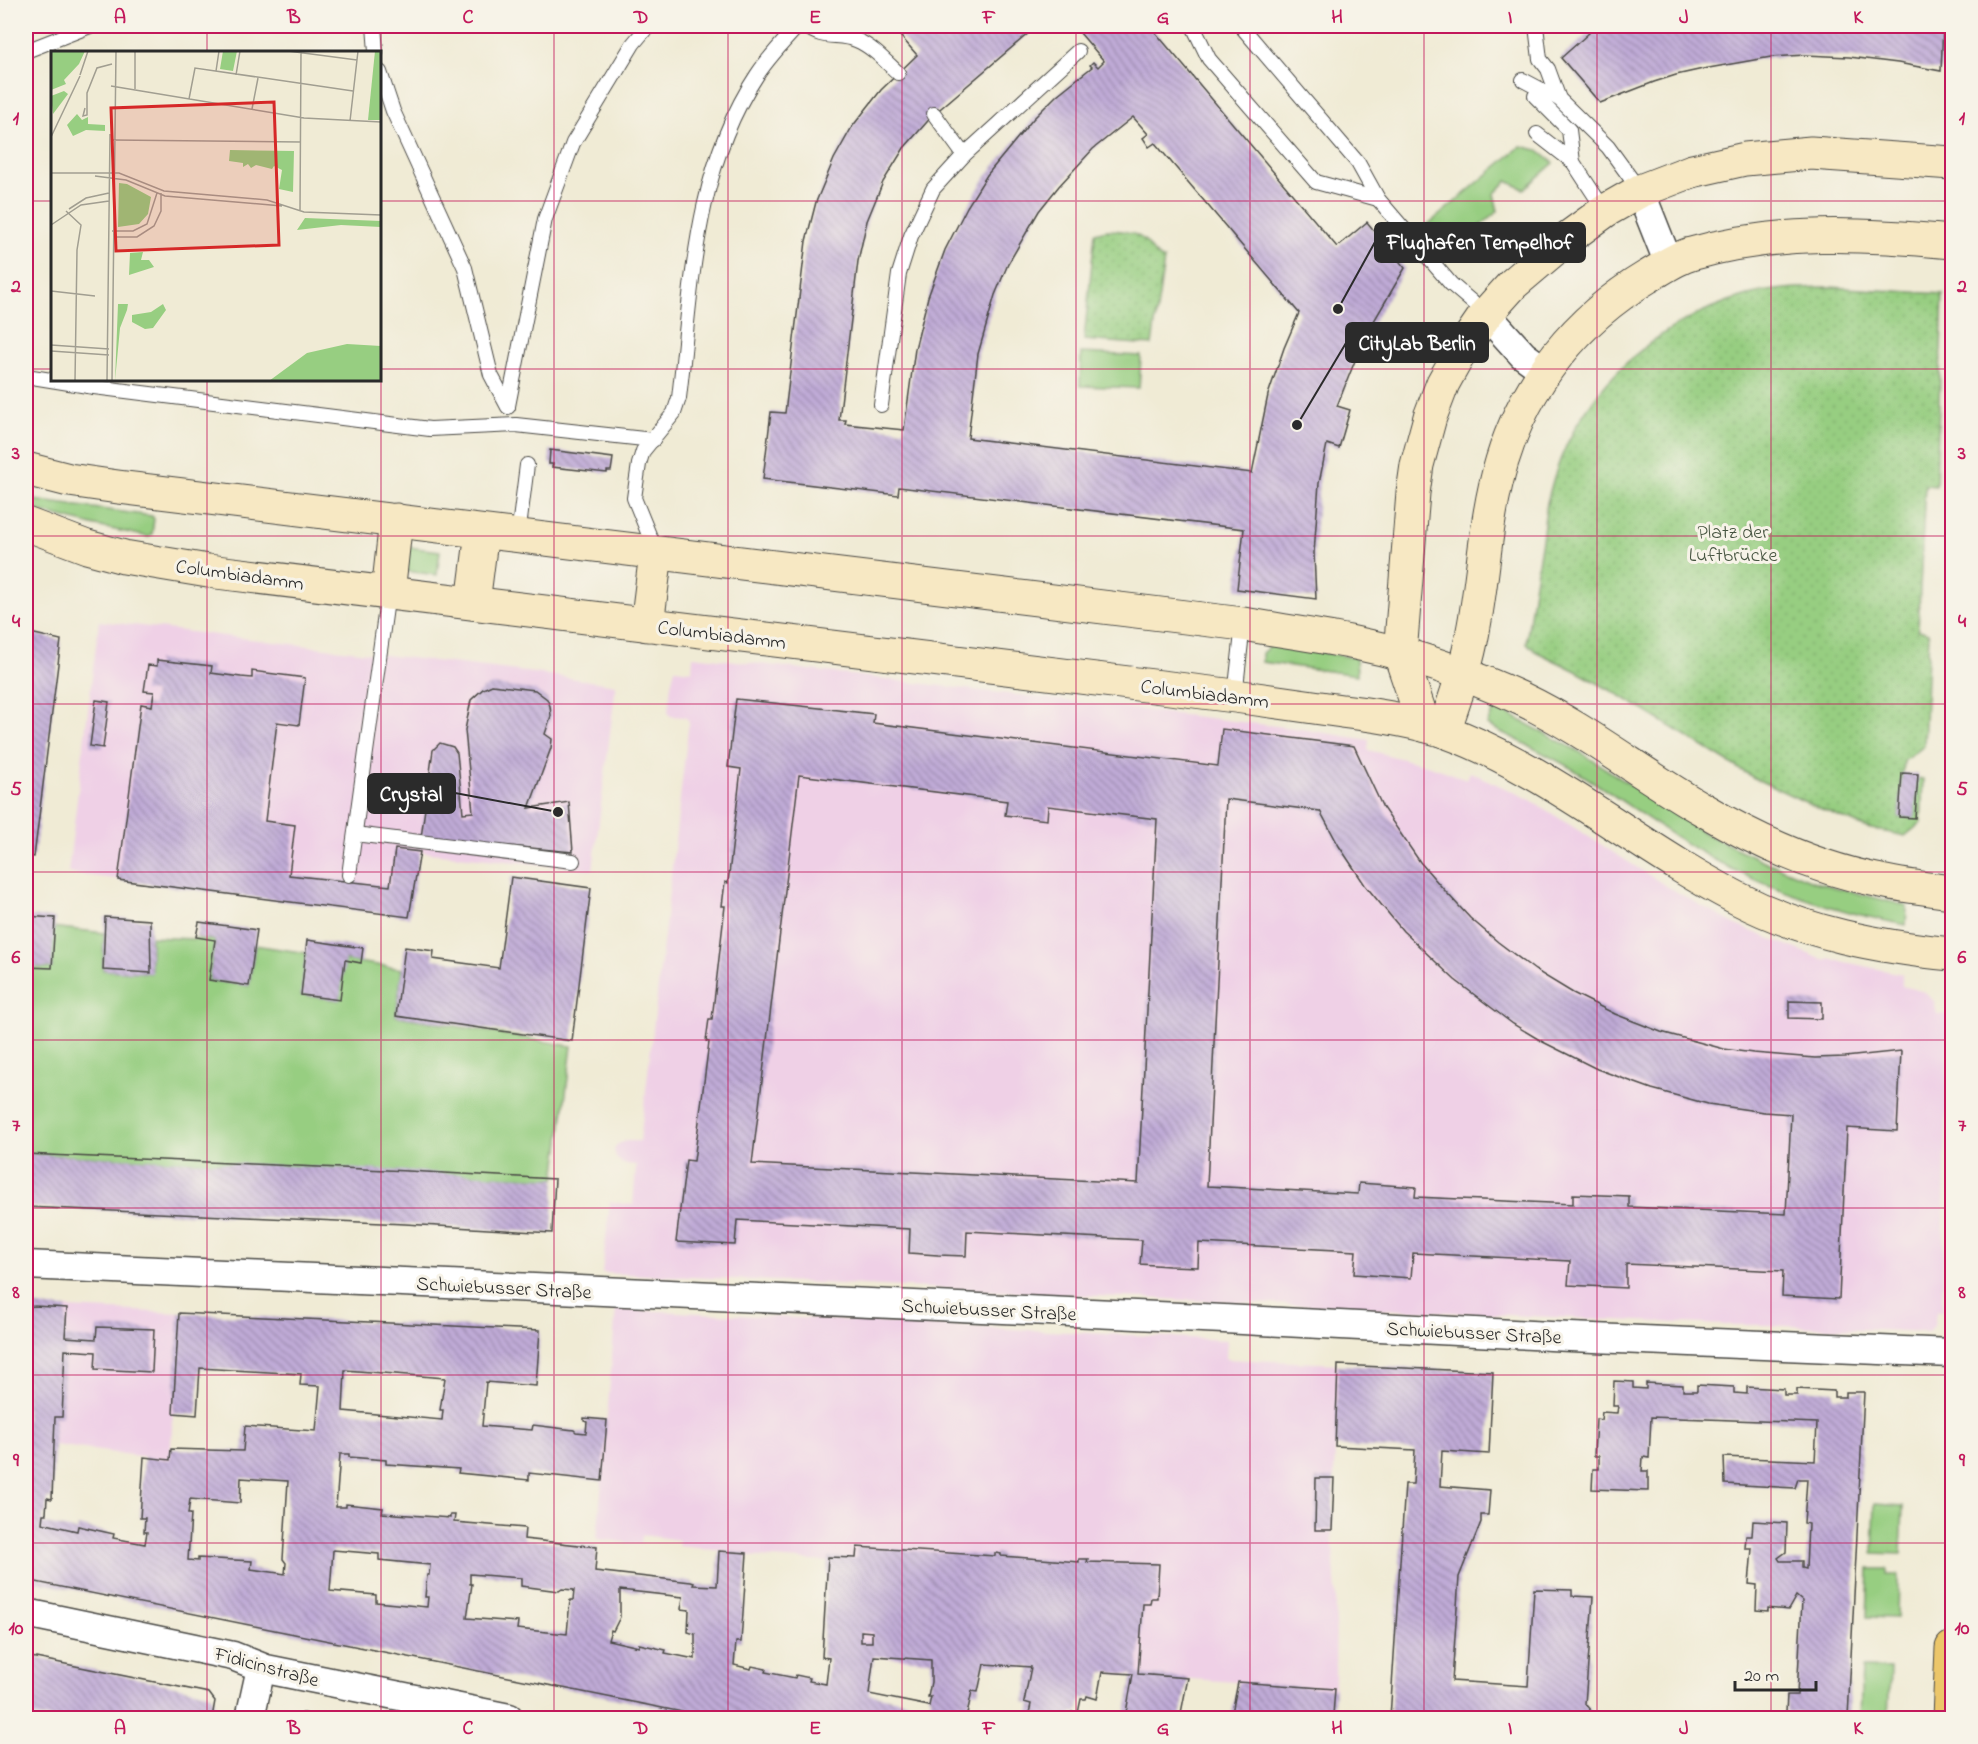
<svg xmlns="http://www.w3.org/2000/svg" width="1978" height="1744" font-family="'Indie Flower',sans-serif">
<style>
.built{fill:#efd0e6}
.green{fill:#97ce81;stroke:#617c56;stroke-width:1.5}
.park{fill:url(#park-dots);stroke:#617c56;stroke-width:1.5}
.building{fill:url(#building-back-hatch);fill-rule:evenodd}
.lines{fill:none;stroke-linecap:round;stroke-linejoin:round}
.lane-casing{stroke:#494844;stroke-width:16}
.street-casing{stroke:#494844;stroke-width:31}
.secondary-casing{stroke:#494844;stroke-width:35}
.primary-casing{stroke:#494844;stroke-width:35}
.lane{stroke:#fff;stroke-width:14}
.street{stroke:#fff;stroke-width:28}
.secondary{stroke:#f7e8c3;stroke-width:33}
.primary{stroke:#ecc669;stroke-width:33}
.grid{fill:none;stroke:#c2185b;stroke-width:1.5;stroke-opacity:0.55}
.labels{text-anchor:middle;stroke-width:6;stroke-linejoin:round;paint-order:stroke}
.park-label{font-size:20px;fill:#465440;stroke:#f7f3e8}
.street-label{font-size:20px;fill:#2b2b2b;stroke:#f7f3e8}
.inset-road{fill:none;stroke:#a19e91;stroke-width:1.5}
.view{fill:#d62828;fill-opacity:0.15;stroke:#d62828;stroke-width:3}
.inset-edge{fill:none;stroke:#2b2b2b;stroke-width:3}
.leader{fill:none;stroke:#2b2b2b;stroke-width:2}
.callout-dot{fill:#2b2b2b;stroke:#f7f3e8;stroke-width:2}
.callout{fill:#2b2b2b;stroke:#2b2b2b;stroke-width:2}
.callout-label{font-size:21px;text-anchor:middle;font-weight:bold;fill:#fff}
.neatline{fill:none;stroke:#c2185b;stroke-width:2}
.grid-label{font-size:20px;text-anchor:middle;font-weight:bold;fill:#c2185b}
</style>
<defs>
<pattern id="park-dots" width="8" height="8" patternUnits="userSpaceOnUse" patternTransform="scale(1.5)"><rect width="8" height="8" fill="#97ce81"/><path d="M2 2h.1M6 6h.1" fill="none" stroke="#82b170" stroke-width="1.8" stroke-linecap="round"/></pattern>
<pattern id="building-back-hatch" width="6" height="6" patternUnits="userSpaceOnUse" patternTransform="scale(1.5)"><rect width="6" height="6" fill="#c0abd7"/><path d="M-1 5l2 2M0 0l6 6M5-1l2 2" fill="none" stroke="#9c8baf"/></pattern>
</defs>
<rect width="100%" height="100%" fill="#f7f3e8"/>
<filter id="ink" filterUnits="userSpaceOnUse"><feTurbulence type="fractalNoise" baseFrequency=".0167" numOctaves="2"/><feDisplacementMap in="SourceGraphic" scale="12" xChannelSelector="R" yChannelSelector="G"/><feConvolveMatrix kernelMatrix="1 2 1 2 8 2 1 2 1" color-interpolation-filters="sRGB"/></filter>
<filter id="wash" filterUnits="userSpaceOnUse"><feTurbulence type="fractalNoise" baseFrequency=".008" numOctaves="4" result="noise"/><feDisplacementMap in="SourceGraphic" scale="24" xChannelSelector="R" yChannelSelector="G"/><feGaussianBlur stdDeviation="1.35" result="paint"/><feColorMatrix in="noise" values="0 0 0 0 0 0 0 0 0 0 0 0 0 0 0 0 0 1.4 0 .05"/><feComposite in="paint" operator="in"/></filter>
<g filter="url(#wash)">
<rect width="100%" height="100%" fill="#f0ebd5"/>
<!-- built -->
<g class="built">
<polygon points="99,621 543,674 616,685 593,870 420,852 409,917 68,873"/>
<polygon points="693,656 1300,729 1369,740 1368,750 1430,766 1467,779 1470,772 1529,799 1671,889 1738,926 1824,960 1830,959 1902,974 1902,986 1925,992 1934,1001 1937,1014 1948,1015 1942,1311 1936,1312 1934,1326 1929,1332 1763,1325 1725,1325 602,1273 610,1202 633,1205 636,1165 623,1164 616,1158 614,1150 618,1144 626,1141 640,1141 689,721 685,717 670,716 668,712 671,684 675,669 692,671"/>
<polygon points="67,1308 179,1313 170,1460 54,1445 55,1417 62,1417"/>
<polygon points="616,1309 1227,1340 1226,1359 1338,1364 1332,1530 1336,1594 1335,1689 850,1655 855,1558 829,1557 828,1562 746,1556 746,1553 678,1546 679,1540 642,1535 641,1544 597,1539"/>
</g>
<!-- green -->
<g class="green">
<polygon points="1521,146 1537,150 1554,163 1524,189 1507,181 1494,194 1498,211 1447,254 1425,227"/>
<polygon points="1081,353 1141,356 1139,388 1080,386"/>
<polygon points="26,499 152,516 154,519 152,534 149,537 96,526 34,510 26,507"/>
<polygon points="407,547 440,551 437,575 405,571"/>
<polygon points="1272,644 1356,658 1357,675 1262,662 1262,653"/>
<path d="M1495,707L1580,752L1704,833L1759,859L1815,882L1907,906L1906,925C1844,913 1785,895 1728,867C1676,841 1630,805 1581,774C1551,756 1519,741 1487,725Z"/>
<polygon points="51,927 104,933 103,970 151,973 151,937 215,940 209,980 249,986 255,945 306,953 301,995 339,1000 345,960 402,969 396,1016 572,1046 555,1179 26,1154 26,967 52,968"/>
<polygon points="1875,1504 1903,1506 1901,1554 1873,1553"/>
<polygon points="1869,1569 1887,1569 1887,1575 1898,1575 1897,1618 1867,1617"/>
<polygon points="1862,1668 1890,1669 1888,1718 1860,1718"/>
</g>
<!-- park -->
<g class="park">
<path d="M1106,230C1119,230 1133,231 1144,240C1153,248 1150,253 1164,260L1152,345L1084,340L1095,233Z"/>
<path d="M1829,287L1943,294L1936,486L1925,485L1918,630L1929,632L1924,746L1904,761L1899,817L1914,818L1917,779H1923L1921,823L1905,836L1867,828L1812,805L1754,778L1619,695L1576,671L1537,652L1526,643C1531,609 1536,574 1542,540C1544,525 1545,509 1549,495C1573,396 1651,322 1748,295C1774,288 1802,288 1829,287Z"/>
</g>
<g id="blocks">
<!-- building -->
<g class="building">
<path d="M899,26H1037L934,114L904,148L883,182L867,221L858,261L839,420H846L845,424L904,430L915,349L928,297L945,250L967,207L987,175L1033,119L1057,95L1092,67L1090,65L1093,62L1098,67L1104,61L1074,26H1150L1337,247L1367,222L1405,268L1364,338L1337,406L1350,410L1339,448L1327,444L1319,483L1314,553L1316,599L1237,589L1244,529L899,487L898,495L763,479L771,412L785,413L806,241L816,202L834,159L852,127L881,90L917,55L896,31L900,27ZM1133,117L1148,134L1143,138L1149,147L1155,143L1299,313L1284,348L1268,395L1252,473L968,438L978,354L995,295L1008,264L1039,211L1059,186L1093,149Z"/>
<polygon points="1583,26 1943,26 1941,71 1898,63 1849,57 1806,55 1771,57 1703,69 1676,75 1654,82 1600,103 1561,58 1589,33"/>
<polygon points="550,450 613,458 611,471 607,471 607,473 552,467 553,464 549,464"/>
<polygon points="26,632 61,640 34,857 26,856"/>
<polygon points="157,660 212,666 211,673 241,677 252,678 252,671 305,678 299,725 277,722 265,821 295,825 289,875 390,886 395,849 420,852 409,917 118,880 141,704 152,706 154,692 144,691 148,665 157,666"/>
<polygon points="492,685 535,690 547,699 550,706 551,716 545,734 552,739 551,748 529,808 569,802 573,852 421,838 433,750 440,743 453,747 457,753 463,813 473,812 465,730 471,700 483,689"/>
<path d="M736,699L874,714L873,723L1218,766L1222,729L1354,746L1383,808L1420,862L1446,892L1470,918L1498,942L1535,970L1573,993L1615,1014L1661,1032L1724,1049L1753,1053L1815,1058L1845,1057L1901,1051L1897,1131L1847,1128L1839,1299L1782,1296L1783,1271L1626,1264V1288L1568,1285L1570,1261L1413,1253L1411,1278L1354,1274L1356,1251L1199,1243L1198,1267L1169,1266L1140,1264L1142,1240L967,1231L966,1256L938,1255L909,1253L910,1229L737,1220L735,1245L676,1242L686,1160L694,1161L709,1042L706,1041L709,1019H712L725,906H722L725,882L728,883L741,769L728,767ZM799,775L1007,801L1005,815L1047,820L1048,806L1157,819L1138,1183L752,1164ZM1226,799L1320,811L1339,846L1365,885L1403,931L1455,980L1513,1024L1543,1042L1597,1069L1652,1089L1708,1104L1764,1112L1791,1114L1786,1214L1629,1207V1196L1573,1194V1204L1415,1197L1416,1187L1359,1183L1358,1194L1207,1186Z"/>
<polygon points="96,700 109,702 103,748 90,746"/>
<polygon points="1902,773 1918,774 1915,818 1899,817"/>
<polygon points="511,877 591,888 572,1041 396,1016 405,947 434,951 433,959 499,968"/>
<polygon points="26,916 55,918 52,968 26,967"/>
<polygon points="105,917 150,920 151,973 103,970"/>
<polygon points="199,922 257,930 249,986 209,980 215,940 196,937"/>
<polygon points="307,940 363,948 361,963 345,960 340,1000 301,995"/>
<polygon points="1789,1001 1822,1002 1822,1019 1789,1018"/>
<polygon points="26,1154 408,1171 555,1179 552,1233 405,1224 26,1207"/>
<path d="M35,1306L67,1308L65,1337L96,1339L97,1327L154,1329L152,1372L95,1369L96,1352L65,1350L62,1417H55L52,1499L47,1498L46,1514H43L42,1523L77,1531L78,1526L114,1534L113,1538L145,1544L147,1532H144L145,1518H140L144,1457L170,1460L171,1449L243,1451L245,1426L316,1431L320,1386L300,1385L301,1374L200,1368L197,1415L173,1413L179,1313L540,1330L536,1386L486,1382L482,1426L532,1430L533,1425L574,1430L576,1432L586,1433L587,1422L584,1421V1418L607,1420L602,1481L529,1473V1480L458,1473L459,1469L386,1464V1460L349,1457V1454H340L336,1507H346V1504L383,1508L382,1513L450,1518V1515H455L454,1522L525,1528L524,1539L597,1547L595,1571L691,1582L694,1583L693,1585L717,1586L719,1551L747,1553L741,1642H736L734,1665L751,1669L752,1666L766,1669L765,1672L795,1678L796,1675L810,1678L809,1681L826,1684L829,1658L822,1657L828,1557L856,1558L857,1547L995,1556V1553L1001,1554V1556L1079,1562V1559H1088L1087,1562L1159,1564L1157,1598H1151L1150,1604H1143L1138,1674L1188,1678L1180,1718H1125L1133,1674L1102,1672L1097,1699L1087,1696L1086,1699H1081L1078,1713L1072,1712L1070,1718H1028L1031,1704L1024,1702L1031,1667L984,1664L978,1692L972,1691L967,1714L983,1718H712L26,1580V1307ZM345,1370L445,1378L440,1410H443L442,1420L343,1411ZM241,1478L288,1481L283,1559L286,1563L285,1574L251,1569L252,1561L198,1558V1561L188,1560L191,1514H188L190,1499L240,1503ZM333,1550L379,1554V1560L430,1565L429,1575H427L425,1597H428L427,1607L376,1602V1595L330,1591ZM470,1574L521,1578V1586L559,1591L562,1589L574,1590L573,1600H570L567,1634L517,1629L518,1622L467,1618L472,1584H470ZM620,1590L683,1597L681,1609L689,1610L688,1632L695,1634V1659L665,1653L666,1650L639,1644V1647L608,1640L611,1630L613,1631L620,1617ZM861,1631L872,1632V1642H861ZM874,1656L931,1660V1682L928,1697H931L929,1706L869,1694Z"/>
<polygon points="1338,1365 1493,1372 1489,1454 1442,1451 1440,1486 1490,1490 1488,1515 1481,1515 1481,1522 1459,1577 1452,1681 1528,1686 1534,1589 1572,1590 1572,1596 1593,1597 1585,1704 1597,1718 1390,1718 1405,1484 1413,1484 1415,1450 1335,1446"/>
<polygon points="1614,1381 1633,1382 1633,1388 1646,1389 1646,1383 1683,1385 1683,1391 1697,1391 1697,1385 1734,1387 1734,1393 1747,1394 1747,1387 1784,1389 1784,1395 1797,1395 1797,1389 1834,1391 1834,1397 1846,1397 1846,1392 1864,1392 1848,1718 1801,1718 1802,1712 1786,1712 1787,1695 1797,1695 1802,1601 1796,1596 1788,1610 1768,1608 1768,1611 1756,1610 1757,1585 1749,1584 1752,1548 1745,1548 1746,1536 1752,1536 1753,1521 1787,1523 1786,1552 1778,1558 1780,1561 1802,1561 1802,1568 1806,1569 1808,1524 1804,1523 1807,1479 1798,1479 1795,1488 1725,1484 1724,1457 1815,1461 1817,1423 1651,1417 1649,1458 1643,1457 1642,1471 1648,1471 1648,1491 1592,1489 1593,1469 1599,1469 1599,1456 1594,1456 1596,1419 1601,1420 1602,1412 1617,1413 1618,1406 1613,1406"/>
<polygon points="1316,1478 1334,1478 1332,1530 1315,1530"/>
<polygon points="26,1656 209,1693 215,1701 212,1718 38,1718 26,1714"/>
<polygon points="1238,1682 1335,1689 1333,1715 1286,1712 1284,1718 1231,1718"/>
<polygon points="303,1713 326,1717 326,1718 290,1718"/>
</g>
</g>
</g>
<g filter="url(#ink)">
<use href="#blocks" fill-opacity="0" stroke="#494844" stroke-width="1.5"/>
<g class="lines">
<defs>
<g id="lane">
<polyline points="374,26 376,52"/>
<path d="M806,26C821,40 838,33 856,40C873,47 885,61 898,73"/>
<polyline points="1193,26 1209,59 1316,182 1378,199"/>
<polyline points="1241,26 1358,163 1378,199 1451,284 1486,314"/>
<polyline points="1536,26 1540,59 1548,69 1559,99 1608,147 1640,191"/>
<polyline points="26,51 90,26"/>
<polyline points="380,72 393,111 465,268 491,375 508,407"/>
<polyline points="1523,80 1559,99"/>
<polyline points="1535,96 1569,130 1573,162 1605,211"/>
<polyline points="934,114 964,155"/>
<polyline points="1537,134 1573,162"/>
<polyline points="26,376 94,387 430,429 516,425 653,440"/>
<polyline points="881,405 899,274 911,236 933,189 964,155 1078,51"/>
<polyline points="508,406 545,219 573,143 633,44 648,26"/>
<polyline points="518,536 527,465"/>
<path d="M656,552L634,498L639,464L643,451L674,413L679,398C692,289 694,170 757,75C769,57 783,42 798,26"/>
<polyline points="1235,696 1243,624"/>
<polyline points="355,834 573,861"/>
<polyline points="349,875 388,593"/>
</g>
<g id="street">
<polyline points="1640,191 1669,264"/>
<polyline points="1486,314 1523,355 1545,371"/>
<polyline points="26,1265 1224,1319 1570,1337 1952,1353"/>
<polyline points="26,1613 233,1656 266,1669 509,1718"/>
<polyline points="250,1718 261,1668"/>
</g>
<g id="secondary">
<path d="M26,469L69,480L118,487L1243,624C1283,631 1324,636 1364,645C1418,656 1472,676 1522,699C1587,730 1642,775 1704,810C1758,842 1819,869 1881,881C1904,886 1929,889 1952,892"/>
<path d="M26,524L87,547L124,557L208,571L1235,696C1270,701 1306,706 1342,711C1376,715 1412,720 1444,731C1551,770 1638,848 1739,899C1805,933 1879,947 1952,954"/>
<polyline points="388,593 396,520"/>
<polyline points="473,603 482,532"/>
<polyline points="647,625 656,553"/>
<polyline points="1424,725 1400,654 1413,493 1417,465 1430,417 1443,383 1462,349 1486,314 1513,284 1565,240 1605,211 1640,191 1692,171 1745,159 1811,153 1952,163"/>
<path d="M1444,731C1455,698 1467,666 1473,631C1484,575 1485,517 1502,461C1526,382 1577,319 1647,277C1661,269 1676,258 1691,254C1777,229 1865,234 1952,242"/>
</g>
<polyline id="primary" points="1949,1718 1952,1648"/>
</defs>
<!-- lane casing -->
<use href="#lane" class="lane-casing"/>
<!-- street casing -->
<use href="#street" class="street-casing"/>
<!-- secondary casing -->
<use href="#secondary" class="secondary-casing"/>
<!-- primary casing -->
<use href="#primary" class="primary-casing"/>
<!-- lane -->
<use href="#lane" class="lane"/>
<!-- street -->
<use href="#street" class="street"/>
<!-- secondary -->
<use href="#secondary" class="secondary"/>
<!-- primary -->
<use href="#primary" class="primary"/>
</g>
</g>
<!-- grid -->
<path class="grid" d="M207,26V52M381,26V1718M554,26V1718M728,26V1718M902,26V1718M1076,26V1718M1250,26V1718M1424,26V1718M1597,26V1718M1771,26V1718M26,201H52M380,201H1952M26,369H52M380,369H1952M207,380V1718M26,536H1952M26,704H1952M26,872H1952M26,1040H1952M26,1208H1952M26,1375H1952M26,1543H1952"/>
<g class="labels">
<!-- park labels -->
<g class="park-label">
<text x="1733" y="538">Platz der<tspan x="1733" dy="23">Luftbrücke</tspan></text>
</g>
<!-- street labels -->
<g class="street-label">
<text transform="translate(240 574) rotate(8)" y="7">Columbiadamm</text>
<text transform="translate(722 634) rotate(7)" y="7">Columbiadamm</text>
<text transform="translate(1205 693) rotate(7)" y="7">Columbiadamm</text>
<text transform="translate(504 1287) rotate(3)" y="7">Schwiebusser Straße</text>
<text transform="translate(989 1309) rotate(3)" y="7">Schwiebusser Straße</text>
<text transform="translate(1474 1332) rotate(3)" y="7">Schwiebusser Straße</text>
<text transform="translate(267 1666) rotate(15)" y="7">Fidicinstraße</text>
</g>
</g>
<!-- overview -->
<g transform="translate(51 51)">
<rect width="330" height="330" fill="#f0ebd5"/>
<path d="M179,99L243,100L242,141L228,138L231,119L223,115L221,118L205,114L200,117L197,113L192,116V112L178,110ZM254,167L330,170V176L290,174L246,179ZM92,201L90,209H98L103,216L78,224L79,202ZM67,253H77L76,259L69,277L64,330ZM112,253L115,259L102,277L94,278L81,271V264L100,261Z" fill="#97ce81"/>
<path d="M324,0H330V69H317Z" fill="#97ce81"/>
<path d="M0,0H34L28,13L13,29L15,33L0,39ZM172,0H186L182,20L169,18ZM13,40L17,43L2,63L0,45ZM26,63L31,69L37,66V73L54,74V80L35,79L22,85L16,74ZM68,132L76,133L100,146L97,163L88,173L67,176ZM296,293L330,295V330H218L256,302Z" fill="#97ce81"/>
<path class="inset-road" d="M237,0L306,9M165,20L168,0M29,24L37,0M185,24L189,0M60,35L253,67L330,71M84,38V0M138,48L144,17L302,40M34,57L32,65L36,64V42L46,17L61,13M201,58L207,27M299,70L307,0M0,86L29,25M62,89L250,91M0,122H68L113,140L216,149L253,161L330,164M44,125L75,129L114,145L231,155M18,158L35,147L58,142M249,159L250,0M15,160L30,174L26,199L24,330M0,174L30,154L58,150M61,180H82L96,173L106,142M62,186H86L103,175L110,160V142M0,240L44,245M0,294L58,298M0,300L58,304M56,330L59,83M61,330L65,0"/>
<path class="view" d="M223,51L228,194L65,200L60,57Z"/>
<rect width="330" height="330" class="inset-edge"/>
</g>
<!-- callouts -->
<path class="leader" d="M1338 309L1375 242M1297 425L1346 343M558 812L455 793"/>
<g class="callout-dot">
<circle cx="1338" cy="309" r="6"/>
<circle cx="1297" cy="425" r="6"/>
<circle cx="558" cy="812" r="6"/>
</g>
<g class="callout">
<rect x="1375" y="223" width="210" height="39" rx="6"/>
<rect x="1346" y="323" width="142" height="39" rx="6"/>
<rect x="368" y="774" width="87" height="39" rx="6"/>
</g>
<g class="callout-label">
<text x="1480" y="249">Flughafen Tempelhof</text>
<text x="1417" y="350">CityLab Berlin</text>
<text x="411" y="801">Crystal</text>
</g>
<!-- margin -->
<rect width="1978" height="1744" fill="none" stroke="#f7f3e8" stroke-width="66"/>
<!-- scale -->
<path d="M1735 1681v9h81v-9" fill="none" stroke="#2b2b2b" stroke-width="3"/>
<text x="1744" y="1681" font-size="18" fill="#2b2b2b" stroke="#f7f3e8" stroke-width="4.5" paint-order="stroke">20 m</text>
<rect x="33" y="33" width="1912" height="1678" class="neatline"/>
<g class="grid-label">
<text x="120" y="23">A</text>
<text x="294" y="23">B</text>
<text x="468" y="23">C</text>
<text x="641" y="23">D</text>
<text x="815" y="23">E</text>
<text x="989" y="23">F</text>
<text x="1163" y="23">G</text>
<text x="1337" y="23">H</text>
<text x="1510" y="23">I</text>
<text x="1684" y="23">J</text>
<text x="1858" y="23">K</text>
<text x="16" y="124">1</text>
<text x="1962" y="124">1</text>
<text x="16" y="292">2</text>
<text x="1962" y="292">2</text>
<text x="16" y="459">3</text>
<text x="1962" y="459">3</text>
<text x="16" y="627">4</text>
<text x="1962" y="627">4</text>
<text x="16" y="795">5</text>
<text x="1962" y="795">5</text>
<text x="16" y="963">6</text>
<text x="1962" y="963">6</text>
<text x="16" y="1131">7</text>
<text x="1962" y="1131">7</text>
<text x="16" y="1298">8</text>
<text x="1962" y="1298">8</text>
<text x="16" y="1466">9</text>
<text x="1962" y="1466">9</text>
<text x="16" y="1634">10</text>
<text x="1962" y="1634">10</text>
<text x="120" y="1734">A</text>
<text x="294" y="1734">B</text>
<text x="468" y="1734">C</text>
<text x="641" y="1734">D</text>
<text x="815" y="1734">E</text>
<text x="989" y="1734">F</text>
<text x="1163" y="1734">G</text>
<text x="1337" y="1734">H</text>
<text x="1510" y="1734">I</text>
<text x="1684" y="1734">J</text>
<text x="1858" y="1734">K</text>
</g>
</svg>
